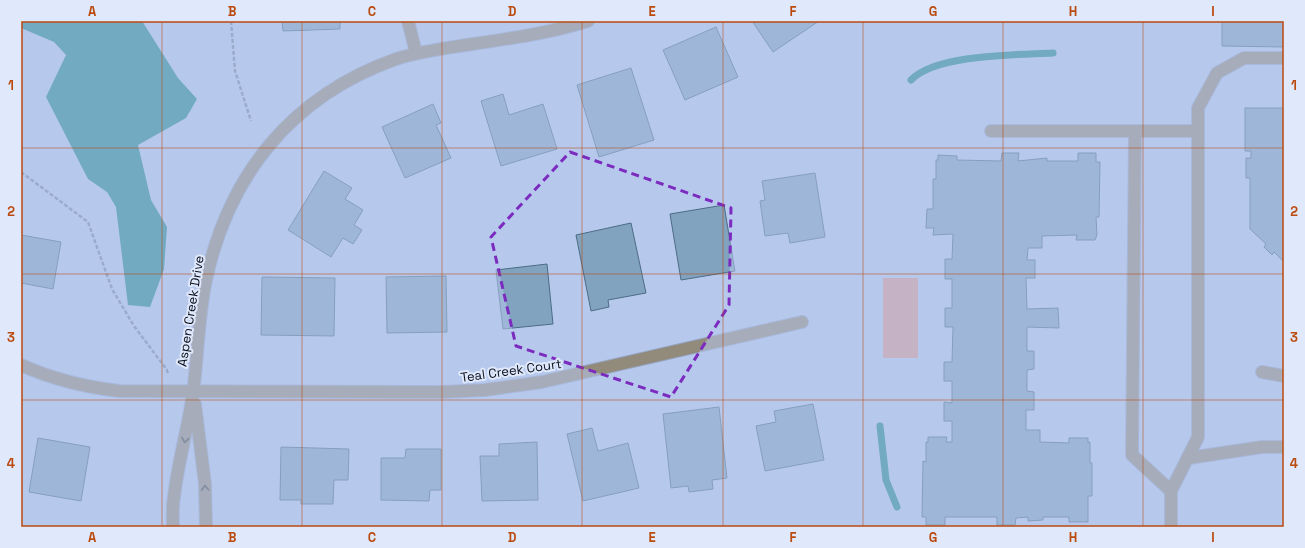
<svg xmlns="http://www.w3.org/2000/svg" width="1305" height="548" font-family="'Space Grotesk',sans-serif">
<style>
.green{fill:#d89995}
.water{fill:#20858e}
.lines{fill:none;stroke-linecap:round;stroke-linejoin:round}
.stream{stroke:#20858e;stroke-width:7}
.building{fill:#81a3bf;stroke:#4c6c86}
.minor-casing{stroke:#97a7c7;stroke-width:14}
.path{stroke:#7a88a4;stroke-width:2.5;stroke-dasharray:4 2;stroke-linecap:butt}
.minor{stroke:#928a7b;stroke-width:12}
.oneway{stroke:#464646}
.marked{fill:none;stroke:#7b2cbf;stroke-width:3;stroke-dasharray:8 5;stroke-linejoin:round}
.grid{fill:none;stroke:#bb4a0f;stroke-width:1;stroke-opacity:0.55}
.labels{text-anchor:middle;stroke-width:4;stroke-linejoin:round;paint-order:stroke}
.street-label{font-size:13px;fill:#080e1a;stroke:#e0e9fc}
.neatline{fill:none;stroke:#bb4a0f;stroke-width:1.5}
.grid-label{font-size:13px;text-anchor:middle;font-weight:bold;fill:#bb4a0f}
</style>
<rect width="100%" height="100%" fill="#b6c9ed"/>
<!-- green -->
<rect class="green" x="883" y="278" width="35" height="80"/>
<!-- water -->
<polygon class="water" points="21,21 142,21 178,78 197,99 186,118 138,145 151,200 167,227 164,269 150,307 128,305 116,207 107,192 88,179 46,97 66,55 54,42 21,28"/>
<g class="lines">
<!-- stream -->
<g class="stream">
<path d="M911,80C936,54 1016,55 1053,53"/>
<polyline points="880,426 886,480 897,507"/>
</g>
</g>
<!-- building -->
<g class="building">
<polygon points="282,21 340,21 340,29 283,31"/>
<polygon points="752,21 819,21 773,52"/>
<polygon points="1222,21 1284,21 1284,47 1222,46"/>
<polygon points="716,27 738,77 685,100 663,50"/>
<polygon points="631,68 654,140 599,157 577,85"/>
<polygon points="503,94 509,115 543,104 557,149 501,166 481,101"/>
<polygon points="433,104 441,123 436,125 451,158 405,178 382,127"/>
<polygon points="1245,108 1284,108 1284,262 1274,252 1272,255 1264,247 1266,244 1250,229 1250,178 1246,178 1246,158 1251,158 1251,151 1245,151"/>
<polygon points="1002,153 1019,153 1018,161 1047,158 1047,161 1078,161 1078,153 1096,153 1096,162 1100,162 1099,217 1096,217 1097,235 1095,240 1076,240 1077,235 1042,236 1042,248 1028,248 1027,260 1035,260 1035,278 1026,278 1027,309 1058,308 1059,328 1027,327 1027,351 1034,351 1034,369 1027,370 1027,391 1034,392 1034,410 1026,410 1026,430 1040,430 1040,442 1069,443 1069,438 1088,438 1088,443 1090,442 1090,463 1092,463 1092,496 1088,496 1088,522 1069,522 1069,517 1043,517 1043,520 1028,521 1028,517 1016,518 1015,525 997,525 997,517 945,517 945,525 926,525 926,517 922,517 923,461 926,462 926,442 928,442 928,437 947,437 946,442 952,442 952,421 944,421 944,402 952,403 952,381 944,381 944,362 952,362 953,327 945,327 945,308 952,308 952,279 945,279 945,259 952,259 953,234 933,235 934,228 926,228 927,209 933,209 933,179 936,179 936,160 938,160 938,155 957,156 957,160 1001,161"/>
<polygon points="324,171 352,188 345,199 363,210 354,225 362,230 353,244 343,238 331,257 288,230"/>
<polygon points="815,173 825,237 790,243 788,233 765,236 760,201 765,200 762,181"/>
<polygon points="724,205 735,271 681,280 670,214"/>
<polygon points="631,223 646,293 608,300 609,307 591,311 576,235"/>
<polygon points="21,235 61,242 53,289 21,283"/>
<polygon points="547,264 553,324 503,329 496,270"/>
<polygon points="446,276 447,332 387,333 386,277"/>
<polygon points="262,277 335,278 334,336 261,335"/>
<polygon points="813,404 824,460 765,471 756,426 776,422 774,411"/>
<polygon points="719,407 727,478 712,480 713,489 689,492 688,486 671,488 663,414"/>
<polygon points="592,428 598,451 628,443 639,488 583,501 567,434"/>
<polygon points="38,438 90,447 81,501 29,492"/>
<polygon points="537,442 538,500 482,501 480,456 499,456 499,444"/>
<polygon points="281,447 349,449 348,480 334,480 333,504 301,504 301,500 280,500"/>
<polygon points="406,449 441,449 441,490 430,490 429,501 381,500 381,458 405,458"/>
</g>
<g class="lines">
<defs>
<g id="minor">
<polyline points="408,21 416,53"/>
<polyline points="991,131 1135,131 1132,455 1171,491"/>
<polyline points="1135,131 1198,131"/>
<path d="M21,365C52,379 85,387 119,391L441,392L485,390L542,382L802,322"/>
<polyline points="1262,372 1284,376"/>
<polyline points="195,404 205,484 206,527"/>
<polyline points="1189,458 1262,447 1284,447"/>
<path d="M173,527C173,517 172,507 174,497C178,462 188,428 193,393C198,356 198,318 206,280C229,174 292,96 396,59C421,51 447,48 473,44C512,38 550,33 588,21"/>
<polyline points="1171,527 1171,491 1198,437 1198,108 1217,73 1244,58 1284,58"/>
</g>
</defs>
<!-- minor casing -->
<use href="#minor" class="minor-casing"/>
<!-- path -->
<g class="path">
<polyline points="231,21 235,71 251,121"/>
<polyline points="21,172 88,222 112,289 134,326 167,370 168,374"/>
</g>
<!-- minor -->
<use href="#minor" class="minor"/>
</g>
<!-- one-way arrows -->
<defs><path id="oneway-chevron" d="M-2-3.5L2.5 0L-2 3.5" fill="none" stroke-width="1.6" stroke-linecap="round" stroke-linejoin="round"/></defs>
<g class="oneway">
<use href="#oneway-chevron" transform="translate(185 440) rotate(100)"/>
<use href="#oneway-chevron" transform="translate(205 488) rotate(-93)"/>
</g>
<!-- marked area -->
<path d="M0 0H1305V548H0ZM570,152L731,208L729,305L671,397L516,346L491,237Z" fill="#b6c9ed" fill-opacity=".55" fill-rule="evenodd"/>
<path class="marked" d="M570,152L731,208L729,305L671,397L516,346L491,237Z"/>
<!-- grid -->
<path class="grid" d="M162,21V527M302,21V527M442,21V527M582,21V527M723,21V527M863,21V527M1003,21V527M1143,21V527M21,148H1284M21,274H1284M21,400H1284"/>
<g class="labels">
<!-- street labels -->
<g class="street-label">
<text transform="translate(190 311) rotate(-81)" y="5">Aspen Creek Drive</text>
<text transform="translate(511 370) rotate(-8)" y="5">Teal Creek Court</text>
</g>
</g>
<!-- border -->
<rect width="1305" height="548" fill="none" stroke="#e0e9fc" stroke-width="44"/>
<rect x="22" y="22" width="1261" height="504" class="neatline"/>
<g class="grid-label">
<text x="92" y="16">A</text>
<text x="232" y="16">B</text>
<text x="372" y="16">C</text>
<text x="512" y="16">D</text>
<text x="652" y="16">E</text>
<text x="793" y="16">F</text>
<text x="933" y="16">G</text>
<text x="1073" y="16">H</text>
<text x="1213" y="16">I</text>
<text x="11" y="90">1</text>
<text x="1294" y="90">1</text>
<text x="11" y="216">2</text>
<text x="1294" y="216">2</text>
<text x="11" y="342">3</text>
<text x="1294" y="342">3</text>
<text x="11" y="468">4</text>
<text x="1294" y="468">4</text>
<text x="92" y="542">A</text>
<text x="232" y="542">B</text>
<text x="372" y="542">C</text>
<text x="512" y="542">D</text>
<text x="652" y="542">E</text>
<text x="793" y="542">F</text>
<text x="933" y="542">G</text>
<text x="1073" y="542">H</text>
<text x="1213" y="542">I</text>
</g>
</svg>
